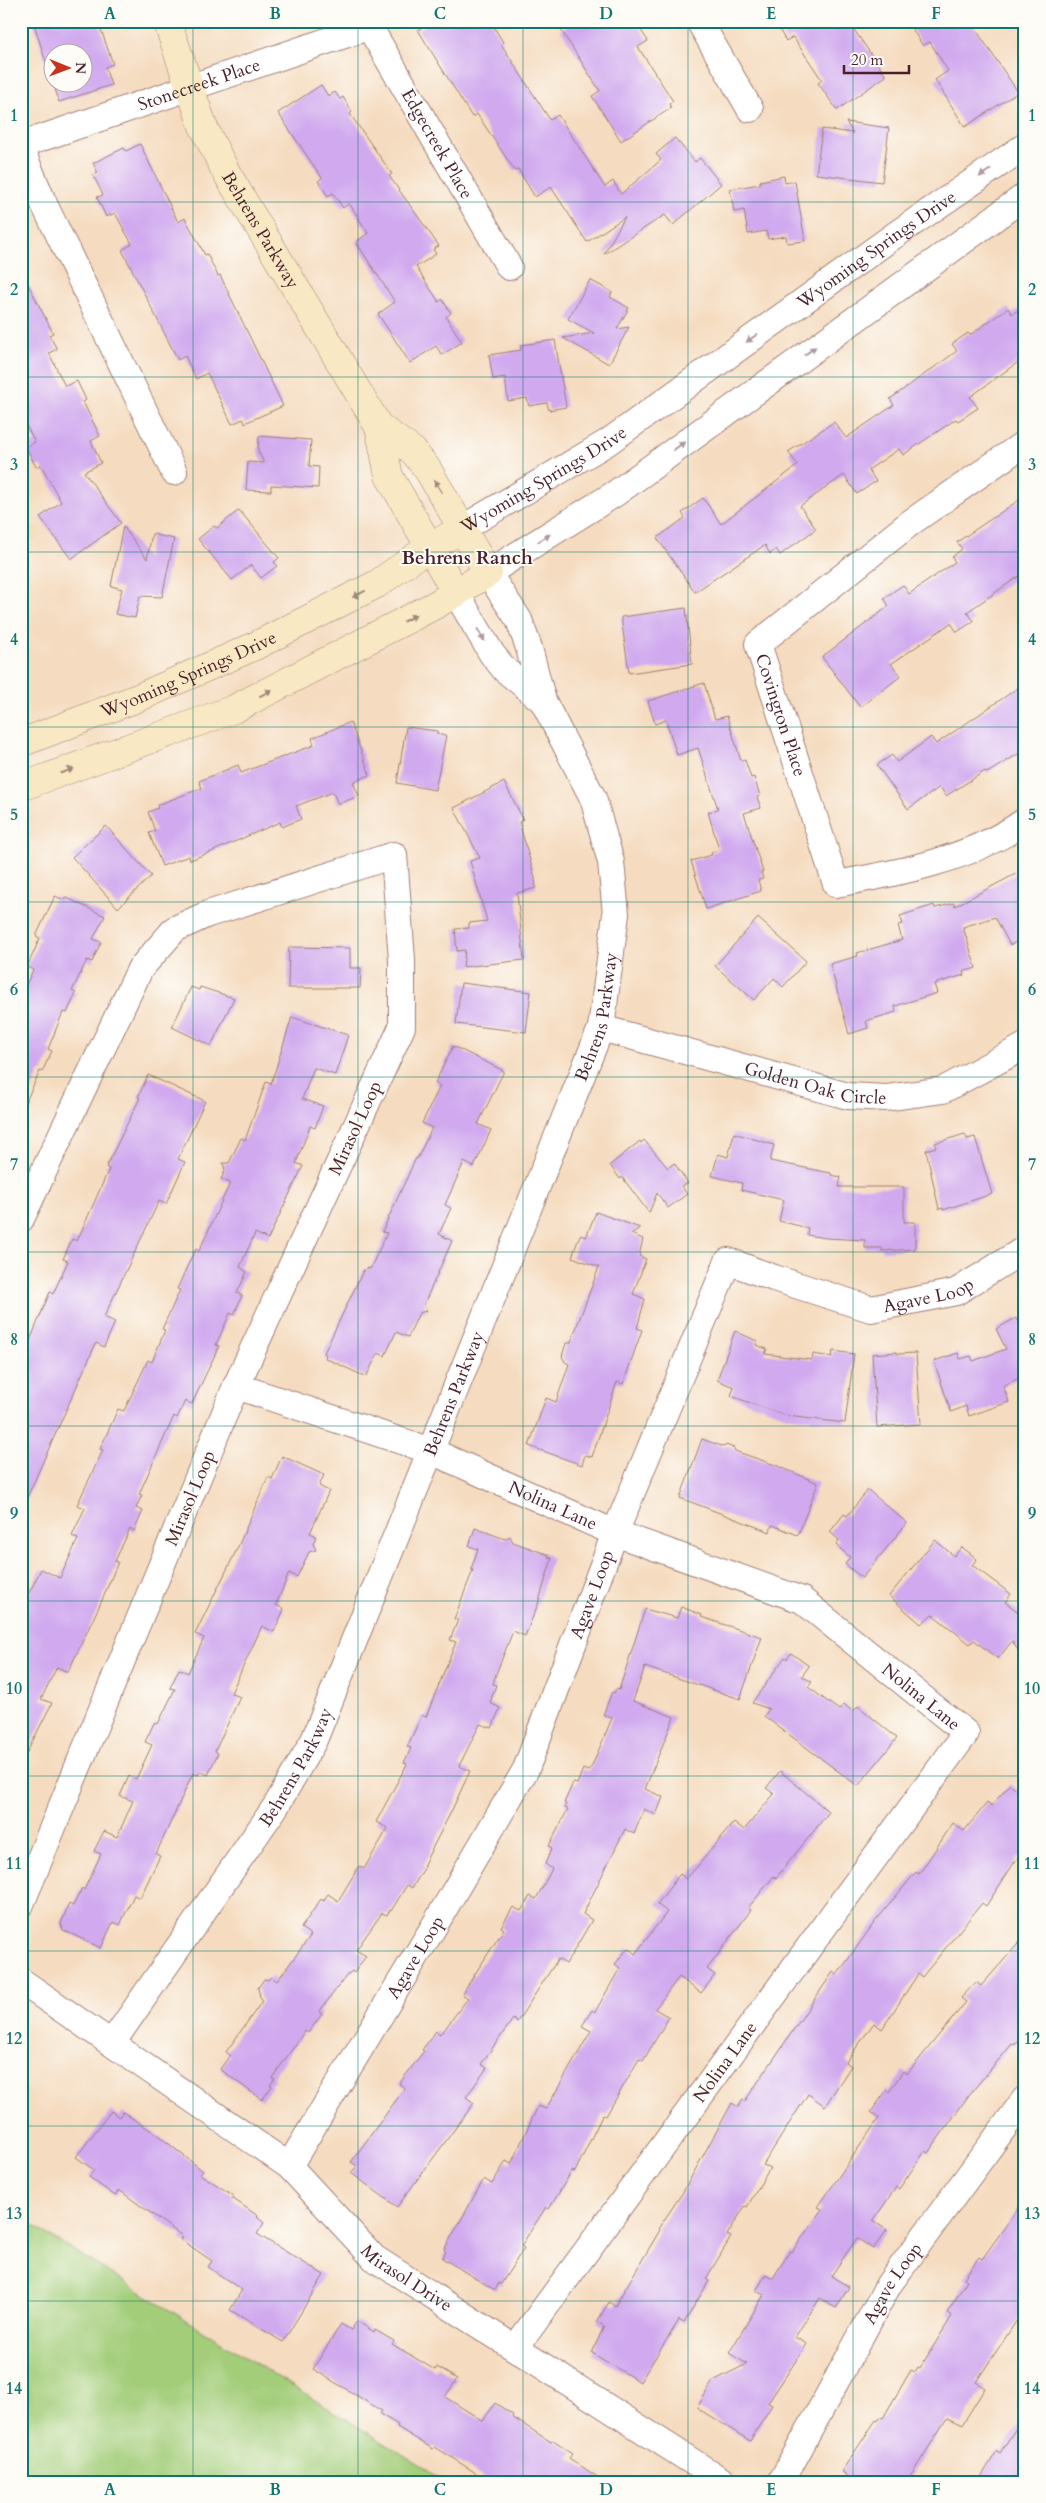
<svg xmlns="http://www.w3.org/2000/svg" width="1046" height="2503" font-family="Cardo,serif">
<style>
.green{fill:#a3cd79;stroke:#767652}
.building{fill:#d0a9ef}
.lines{fill:none;stroke-linecap:round;stroke-linejoin:round}
.street-casing{stroke:#a07d75;stroke-width:28}
.secondary-casing{stroke:#a07d75;stroke-width:29}
.street{stroke:#fff;stroke-width:26}
.secondary{stroke:#f8e8c3;stroke-width:28}
.oneway{fill:#ae9aa0}
.oneway2{fill:#a18477}
.grid{fill:none;stroke:#0f766e;stroke-width:1;stroke-opacity:0.55}
.labels{text-anchor:middle;stroke-width:4;stroke-linejoin:round;paint-order:stroke}
.street-label{font-size:18px;fill:#4a1f2b;stroke:#fdfcf7}
.neighbourhood-label{font-size:19px;font-weight:bold;fill:#4a1f2b;stroke:#fdfcf7}
.neatline{fill:none;stroke:#0f766e;stroke-width:2}
.grid-label{font-size:16px;text-anchor:middle;font-weight:bold;fill:#0f766e}
</style>
<rect width="100%" height="100%" fill="#fdfcf7"/>
<filter id="ink" filterUnits="userSpaceOnUse"><feTurbulence type="fractalNoise" baseFrequency=".02" numOctaves="2"/><feDisplacementMap in="SourceGraphic" scale="10" xChannelSelector="R" yChannelSelector="G"/><feConvolveMatrix kernelMatrix="1 2 1 2 8 2 1 2 1" color-interpolation-filters="sRGB"/></filter>
<filter id="wash" filterUnits="userSpaceOnUse"><feTurbulence type="fractalNoise" baseFrequency=".0096" numOctaves="4" result="noise"/><feDisplacementMap in="SourceGraphic" scale="20" xChannelSelector="R" yChannelSelector="G"/><feGaussianBlur stdDeviation="1.12" result="paint"/><feColorMatrix in="noise" values="0 0 0 0 0 0 0 0 0 0 0 0 0 0 0 0 0 1.4 0 .05"/><feComposite in="paint" operator="in"/></filter>
<g filter="url(#wash)">
<rect width="100%" height="100%" fill="#f5dbbf"/>
<!-- green -->
<polygon class="green" points="21,2218 444,2480 447,2482 21,2482"/>
<g id="blocks">
<!-- building -->
<g class="building">
<polygon points="33,21 98,21 113,64 105,67 111,85 59,102 53,82 82,82 82,52 52,52 52,81"/>
<polygon points="432,21 490,21 503,42 501,44 550,120 558,115 605,187 613,181 621,194 661,160 656,154 675,138 695,162 700,158 721,184 673,225 665,215 604,254 625,217 587,242 551,187 535,197 518,169 515,171 477,114 472,117 418,30"/>
<polygon points="574,21 635,21 648,41 638,47 673,101 669,104 671,108 621,141 592,96 600,91 561,30"/>
<polygon points="774,21 848,21 886,76 837,110 818,83 822,80 793,37 786,41"/>
<polygon points="907,21 970,21 1018,92 965,127 935,80 948,71 930,42 923,46"/>
<polygon points="321,85 328,96 335,92 340,99 343,97 352,112 350,114 392,174 389,176 439,246 433,249 436,254 416,267 439,302 442,299 451,313 446,317 462,342 442,355 436,346 410,363 378,314 395,302 356,242 368,233 349,203 343,208 333,193 328,196 318,181 322,178 278,113"/>
<polygon points="846,122 889,128 882,182 816,174 822,129 853,133"/>
<polygon points="140,144 178,222 185,218 205,255 207,254 218,276 220,275 283,406 245,423 243,419 232,424 207,373 196,379 185,356 178,360 122,250 132,244 115,213 106,217 97,197 103,195 93,175 98,173 93,163 124,148 126,151"/>
<polygon points="784,176 785,183 795,181 805,241 787,243 786,236 768,239 766,231 748,234 744,210 734,212 730,189 760,184 760,181"/>
<polygon points="21,270 53,333 49,335 57,349 49,353 65,386 77,381 86,400 83,402 100,436 91,441 101,463 84,472 121,523 71,559 40,517 61,502 41,465 36,467 26,447 35,442 21,416"/>
<polygon points="590,280 612,292 610,297 629,308 617,329 629,327 609,364 563,338 594,333 568,319"/>
<polygon points="1025,305 1025,357 970,397 978,408 958,421 956,419 903,455 899,449 868,470 876,481 857,494 844,475 800,506 816,529 780,555 776,549 770,554 765,545 695,592 657,538 685,518 682,513 703,498 721,524 798,465 788,452 834,422 846,438 894,405 890,399 957,351 952,344 968,333 970,335 1008,308 1012,314"/>
<polygon points="555,340 566,407 549,410 547,403 529,406 527,398 508,401 505,377 493,379 489,355 521,350 521,345"/>
<polygon points="259,436 311,440 309,466 319,467 318,488 271,485 271,491 246,490 248,462 264,463 258,451"/>
<polygon points="1025,496 1025,572 967,612 974,621 957,632 951,623 891,664 901,676 860,707 822,657 889,606 884,598 903,585 909,594 955,562 952,557 962,549 957,542"/>
<polygon points="239,510 279,558 274,562 277,566 261,578 251,565 232,580 198,539 214,526 217,528"/>
<polygon points="123,526 147,559 152,534 174,539 162,597 140,596 135,618 115,614 122,589 111,586"/>
<polygon points="686,608 692,664 629,673 621,617"/>
<polygon points="704,683 715,719 727,716 741,761 745,760 751,778 754,777 760,796 757,797 761,808 744,813 763,872 761,872 763,879 758,880 761,891 706,909 691,861 712,855 711,853 719,849 708,812 718,809 698,748 677,755 666,720 655,724 648,701"/>
<polygon points="1025,683 1025,750 987,773 985,771 946,796 940,787 908,809 877,765 892,755 897,762 931,737 936,744"/>
<polygon points="350,722 370,775 353,782 359,796 338,804 333,792 296,806 301,819 282,827 280,822 211,852 190,860 189,856 162,866 149,833 155,831 148,812 158,808 157,805 202,788 199,781 238,765 241,773 314,745 312,738"/>
<polygon points="406,727 437,731 437,734 446,736 435,790 397,783"/>
<polygon points="504,782 523,819 519,822 535,878 536,888 517,893 524,960 463,967 465,950 457,951 455,929 469,928 469,923 487,921 470,861 480,858 454,808"/>
<polygon points="106,826 151,876 118,908 72,857"/>
<polygon points="1025,869 1025,937 1010,945 995,917 963,927 976,968 963,972 964,975 934,984 937,993 895,1006 896,1012 866,1021 868,1028 849,1034 830,964 858,956 857,953 902,940 898,925 903,924 900,916 934,905 935,908 954,903 955,906"/>
<polygon points="55,896 64,900 65,897 105,916 93,939 101,942 92,962 87,960 72,991 76,993 67,1013 63,1012 48,1049 52,1051 42,1072 40,1071 21,1112 21,996 33,970 27,967 40,938 36,936"/>
<polygon points="758,918 806,961 783,987 774,978 754,1000 715,966"/>
<polygon points="289,947 350,948 350,968 361,968 360,988 288,988"/>
<polygon points="461,983 531,992 526,1032 456,1024"/>
<polygon points="191,987 199,990 200,987 234,998 211,1046 172,1027"/>
<polygon points="292,1017 348,1035 335,1075 314,1068 302,1099 323,1106 315,1128 310,1126 296,1163 303,1166 268,1239 255,1233 240,1267 247,1272 237,1293 242,1295 234,1315 230,1313 216,1345 219,1346 192,1404 185,1401 177,1418 174,1416 139,1494 142,1495 136,1508 143,1511 134,1531 130,1529 115,1561 118,1562 103,1598 68,1672 57,1667 41,1699 52,1703 21,1764 21,1625 27,1613 21,1610 25,1601 23,1594 29,1593 41,1569 60,1578 78,1539 72,1536 85,1508 77,1505 103,1450 100,1449 118,1409 124,1411 148,1360 152,1362 165,1330 162,1329 180,1290 177,1289 191,1258 196,1249 199,1251 230,1183 221,1179 225,1171 223,1163 229,1163 241,1138 245,1140 266,1082 271,1084"/>
<polygon points="453,1046 504,1071 478,1124 491,1130 474,1167 464,1162 445,1205 451,1208 439,1234 452,1241 424,1304 426,1311 419,1313 408,1337 396,1332 385,1356 378,1353 366,1377 325,1358 326,1355 324,1353 363,1271 366,1268 370,1269 387,1233 382,1232 416,1158 417,1159 432,1128 422,1123 440,1086 435,1083"/>
<polygon points="148,1075 205,1101 178,1159 185,1162 166,1204 159,1201 104,1317 115,1322 104,1347 96,1343 21,1511 21,1362 50,1292 53,1294 68,1261 63,1259 72,1239 77,1241 109,1169 106,1167 140,1098 138,1097"/>
<polygon points="734,1133 774,1145 770,1161 831,1173 831,1175 841,1177 839,1187 904,1187 904,1222 915,1222 915,1249 882,1251 882,1248 865,1248 865,1240 826,1238 807,1235 808,1228 779,1221 784,1200 741,1190 742,1183 712,1176 718,1154 728,1157"/>
<polygon points="965,1134 967,1139 975,1137 992,1194 943,1210 943,1208 939,1209 926,1150 936,1147 935,1143"/>
<polygon points="644,1140 668,1168 674,1163 688,1183 681,1186 687,1194 668,1208 657,1193 649,1213 622,1177 620,1179 610,1165 640,1141 641,1143"/>
<polygon points="596,1212 640,1228 631,1234 643,1239 639,1256 646,1259 633,1294 645,1299 637,1328 642,1330 623,1384 617,1382 592,1457 585,1455 582,1465 529,1446 546,1398 556,1402 569,1364 565,1362 562,1356 566,1344 571,1342 599,1267 572,1257 580,1235 586,1237"/>
<polygon points="1016,1318 1018,1321 1025,1318 1025,1386 1021,1377 1003,1386 1009,1402 969,1416 966,1406 951,1412 934,1361 958,1353 960,1359 971,1356 973,1361 1006,1349 996,1329"/>
<polygon points="735,1331 757,1341 756,1345 767,1349 765,1354 812,1360 813,1354 832,1357 833,1351 854,1354 845,1423 787,1416 731,1396 734,1387 717,1380"/>
<polygon points="897,1352 897,1354 916,1353 921,1424 877,1427 872,1354"/>
<polygon points="702,1439 724,1447 726,1445 734,1448 735,1451 778,1466 818,1483 798,1535 772,1525 770,1532 680,1498"/>
<polygon points="282,1456 324,1475 319,1486 329,1491 310,1533 316,1536 313,1544 316,1550 309,1552 297,1577 289,1573 276,1605 284,1609 274,1632 262,1626 231,1693 240,1697 215,1751 218,1753 208,1775 200,1771 198,1775 193,1773 156,1854 160,1856 140,1898 134,1895 120,1925 113,1922 101,1948 63,1930 61,1923 69,1904 73,1906 82,1888 84,1890 101,1854 94,1851 104,1831 117,1837 133,1801 120,1796 129,1776 136,1779 152,1745 145,1742 154,1723 158,1724 175,1689 170,1688 179,1669 188,1673 204,1638 195,1634 237,1549 268,1477 272,1479"/>
<polygon points="868,1490 907,1523 862,1578 845,1564 850,1557 836,1545 839,1540 830,1532 844,1514 847,1516"/>
<polygon points="475,1528 505,1539 510,1536 513,1542 549,1555 548,1557 552,1558 538,1604 525,1636 513,1631 496,1674 493,1684 496,1685 490,1703 500,1708 492,1728 480,1724 459,1766 470,1771 451,1812 423,1866 425,1867 412,1888 407,1885 391,1911 390,1910 387,1915 382,1913 356,1950 366,1956 354,1973 352,1971 347,1975 319,2012 322,2014 308,2033 305,2031 272,2078 275,2079 270,2085 272,2086 262,2100 220,2069 230,2055 226,2052 263,2000 260,1997 258,1988 264,1979 268,1980 271,1977 277,1981 311,1935 301,1928 321,1899 323,1901 328,1894 338,1901 359,1866 364,1869 388,1828 376,1822 407,1764 404,1763 411,1748 407,1747 422,1715 426,1717 456,1642 450,1640 458,1620 454,1619 473,1570 471,1569 478,1549 469,1546"/>
<polygon points="935,1540 954,1556 962,1547 977,1559 972,1565 1011,1594 1005,1602 1025,1617 1025,1661 1012,1641 998,1659 974,1640 970,1644 932,1614 921,1624 889,1596"/>
<polygon points="681,1607 702,1615 701,1617 762,1637 740,1699 645,1667 633,1701 674,1717 645,1789 663,1797 656,1815 644,1809 634,1834 625,1829 583,1914 592,1920 566,1964 558,1959 517,2022 513,2019 481,2064 487,2068 466,2097 474,2103 397,2207 351,2173 357,2166 351,2162 405,2088 399,2084 424,2051 422,2050 436,2031 440,2034 444,2030 468,1998 462,1994 504,1929 501,1927 513,1907 521,1911 530,1896 536,1899 552,1869 545,1864 552,1848 549,1846 568,1809 565,1808 566,1804 564,1803 573,1783 577,1784 583,1769 588,1771 592,1766 612,1718 603,1715 612,1692 614,1693 616,1689 619,1690 645,1609 677,1618"/>
<polygon points="791,1653 809,1666 802,1676 812,1682 808,1687 839,1710 844,1704 853,1712 858,1706 897,1738 858,1786 764,1716 769,1709 752,1703 785,1657 787,1659"/>
<polygon points="780,1771 829,1812 776,1878 774,1876 748,1908 751,1910 707,1969 715,1975 701,1993 679,1977 655,2009 669,2017 643,2061 639,2059 606,2116 603,2114 575,2172 572,2171 549,2209 546,2207 521,2246 524,2248 501,2284 499,2283 495,2290 442,2258 446,2252 444,2250 484,2179 492,2184 506,2161 511,2164 538,2106 546,2109 591,2031 582,2026 592,2010 595,2012 620,1968 615,1964 628,1948 635,1954 667,1912 657,1904 680,1874 686,1879 696,1868 734,1822 744,1830 774,1794 766,1788"/>
<polygon points="1010,1784 1025,1796 1025,1863 1018,1857 986,1906 982,1903 922,1977 918,1974 882,2029 874,2023 846,2062 851,2066 825,2106 808,2094 763,2165 770,2168 747,2207 745,2206 727,2235 731,2237 706,2279 709,2281 684,2323 679,2320 640,2382 592,2353 604,2326 597,2322 609,2302 615,2306 660,2230 658,2229 683,2192 732,2103 738,2107 743,2100 745,2101 833,1972 837,1975 874,1923 916,1872 919,1874 953,1823 964,1831 987,1803 991,1806"/>
<polygon points="1025,1936 1025,2034 1014,2045 1012,2044 969,2095 928,2153 925,2151 899,2189 896,2187 873,2221 887,2230 873,2249 857,2238 831,2276 849,2287 836,2308 820,2298 795,2337 807,2344 768,2403 772,2405 750,2441 697,2408 713,2381 747,2364 729,2353 764,2295 756,2291 766,2274 773,2278 790,2251 792,2252 822,2209 818,2207 879,2118 871,2112 887,2090 889,2092 903,2071 907,2074 966,2002 961,1998 976,1982 981,1986"/>
<polygon points="111,2111 119,2117 123,2112 159,2136 203,2171 200,2174 234,2196 232,2198 258,2216 257,2217 264,2223 257,2234 324,2275 283,2342 230,2310 242,2290 208,2267 212,2261 180,2239 182,2236 119,2190 115,2196 89,2177 94,2170 76,2157"/>
<polygon points="1025,2199 1025,2308 976,2382 985,2388 962,2425 947,2418 907,2482 856,2482 841,2472 876,2420 878,2421 880,2417 883,2418 911,2370 915,2372 918,2367 920,2368 952,2316 947,2313 967,2280 964,2278 979,2257 982,2259"/>
<polygon points="357,2321 374,2332 375,2330 394,2341 392,2344 435,2370 437,2367 457,2379 445,2397 483,2421 495,2403 513,2415 512,2417 551,2442 553,2440 573,2453 569,2458 605,2482 490,2482 435,2447 433,2449 397,2427 398,2425 380,2414 382,2411 313,2369 341,2324 351,2330"/>
<polygon points="1025,2414 1025,2482 978,2482 997,2451 1000,2453"/>
</g>
</g>
</g>
<g filter="url(#ink)">
<use href="#blocks" fill-opacity="0" stroke="#a07d75" stroke-width="1"/>
<g class="lines">
<defs>
<g id="street">
<path id="s1" d="M366,21L509,267"/>
<polyline points="699,21 750,109"/>
<path id="s2" d="M21,145L368,27L375,21"/>
<polyline points="21,149 44,204 174,472"/>
<path id="s3" d="M1025,443L910,523L758,644L836,884C899,873 972,859 1025,821"/>
<path id="s4" d="M463,528L608,442L895,235L1025,146"/>
<polyline points="456,593 492,654 505,670 543,701 529,648 519,620 488,573 616,493 1025,196"/>
<path id="s5" d="M601,1028L848,1096L886,1098L943,1090L1025,1046"/>
<polyline points="21,1219 140,969 175,929 208,914 394,855 402,960 402,1027 236,1386 21,1904"/>
<path id="s6" d="M236,1386L431,1451L615,1533L802,1600L966,1733L516,2347"/>
<path id="s7" d="M21,1981L289,2166L374,2258L724,2482"/>
<path id="s8" d="M112,2043L276,1806L314,1740L601,1028L616,914L611,862L593,798L543,701"/>
<path id="s9" d="M289,2166L433,1928L526,1769L615,1533L728,1261L774,1278L871,1309L956,1292L1025,1249"/>
<path id="s10" d="M781,2482L889,2284L1025,2099"/>
</g>
<g id="secondary">
<path id="s11" d="M167,21L203,126L226,172L379,427L389,476L456,593"/>
<path id="s12" d="M21,743L140,697L255,646L377,584L428,548L463,528"/>
<polyline points="21,787 234,709 437,604 488,573 428,470 413,451 379,427"/>
</g>
</defs>
<!-- street casing -->
<use href="#street" class="street-casing"/>
<!-- secondary casing -->
<use href="#secondary" class="secondary-casing"/>
<!-- street -->
<use href="#street" class="street"/>
<!-- secondary -->
<use href="#secondary" class="secondary"/>
</g>
<!-- one-way arrows -->
<defs><path id="oneway-solid" d="M-6-.8H1V-3.2L6.5 0L1 3.2V.8H-6Z" transform="scale(1.25)"/></defs>
<g class="oneway">
<use href="#oneway-solid" transform="translate(985 173) rotate(146)"/>
<use href="#oneway-solid" transform="translate(752 338) rotate(144)"/>
<use href="#oneway-solid" transform="translate(810 351) rotate(-36)"/>
<use href="#oneway-solid" transform="translate(679 446) rotate(-36)"/>
<use href="#oneway-solid" transform="translate(544 538) rotate(-32)"/>
<use href="#oneway-solid" transform="translate(481 635) rotate(59)"/>
</g>
<g class="oneway2">
<use href="#oneway-solid" transform="translate(438 486) rotate(-121)"/>
<use href="#oneway-solid" transform="translate(359 594) rotate(153)"/>
<use href="#oneway-solid" transform="translate(410 618) rotate(-28)"/>
<use href="#oneway-solid" transform="translate(266 693) rotate(-27)"/>
<use href="#oneway-solid" transform="translate(67 771) rotate(-20)"/>
</g>
</g>
<!-- grid -->
<path class="grid" d="M193,21V2482M358,21V2482M523,21V2482M688,21V2482M853,21V2482M21,202H1025M21,377H1025M21,552H1025M21,727H1025M21,902H1025M21,1077H1025M21,1252H1025M21,1426H1025M21,1601H1025M21,1776H1025M21,1951H1025M21,2126H1025M21,2301H1025"/>
<g class="labels">
<!-- street labels -->
<g class="street-label">
<text dy="6" stroke="none"><textPath href="#s2" startOffset="188">Stonecreek Place</textPath></text>
<text dy="6" stroke="none"><textPath href="#s1" startOffset="142">Edgecreek Place</textPath></text>
<text dy="6" stroke="none"><textPath href="#s11" startOffset="230">Behrens Parkway</textPath></text>
<text dy="6" stroke="none"><textPath href="#s4" startOffset="499">Wyoming Springs Drive</textPath></text>
<text dy="6" stroke="none"><textPath href="#s4" startOffset="94">Wyoming Springs Drive</textPath></text>
<text dy="6" stroke="none"><textPath href="#s12" startOffset="181">Wyoming Springs Drive</textPath></text>
<text dy="6" stroke="none"><textPath href="#s3" startOffset="409">Covington Place</textPath></text>
<text dy="6" stroke="none"><textPath href="#s8" startOffset="1142">Behrens Parkway</textPath></text>
<text dy="6" stroke="none"><textPath href="#s5" startOffset="222">Golden Oak Circle</textPath></text>
<text transform="translate(355 1128) rotate(-65)" y="6">Mirasol Loop</text>
<text dy="6" stroke="none"><textPath href="#s9" startOffset="1219">Agave Loop</textPath></text>
<text dy="6" stroke="none"><textPath href="#s8" startOffset="738">Behrens Parkway</textPath></text>
<text transform="translate(190 1498) rotate(-67)" y="6">Mirasol Loop</text>
<text dy="6" stroke="none"><textPath href="#s6" startOffset="339">Nolina Lane</textPath></text>
<text dy="6" stroke="none"><textPath href="#s9" startOffset="649">Agave Loop</textPath></text>
<text dy="6" stroke="none"><textPath href="#s6" startOffset="759">Nolina Lane</textPath></text>
<text dy="6" stroke="none"><textPath href="#s8" startOffset="332">Behrens Parkway</textPath></text>
<text dy="6" stroke="none"><textPath href="#s9" startOffset="244">Agave Loop</textPath></text>
<text transform="translate(725 2062) rotate(-54)" y="6">Nolina Lane</text>
<text dy="6" stroke="none"><textPath href="#s7" startOffset="489">Mirasol Drive</textPath></text>
<text dy="6" stroke="none"><textPath href="#s10" startOffset="228">Agave Loop</textPath></text>
</g>
<!-- neighbourhood labels -->
<g class="neighbourhood-label">
<text x="467" y="564">Behrens Ranch</text>
</g>
</g>
<!-- margin -->
<rect width="1046" height="2503" fill="none" stroke="#fdfcf7" stroke-width="55"/>
<!-- north arrow -->
<g transform="translate(68 68) rotate(91)"><circle r="24" fill="#fdfcf7" stroke="#b5a4a5"/>
<path d="M0-4L9 19L0 12L-9 19Z" fill="#c8321e"/>
<text y="-8" font-size="14" font-weight="bold" text-anchor="middle" fill="#4a1f2b">N</text>
</g>
<!-- scale -->
<path d="M844 65v8h65v-8" fill="none" stroke="#4a1f2b" stroke-width="2.5"/>
<text x="851" y="65" font-size="15" fill="#4a1f2b" stroke="#fdfcf7" stroke-width="4" paint-order="stroke">20 m</text>
<rect x="28" y="28" width="990" height="2448" class="neatline"/>
<g class="grid-label">
<text x="110" y="19">A</text>
<text x="275" y="19">B</text>
<text x="440" y="19">C</text>
<text x="606" y="19">D</text>
<text x="771" y="19">E</text>
<text x="936" y="19">F</text>
<text x="14" y="121">1</text>
<text x="1032" y="121">1</text>
<text x="14" y="295">2</text>
<text x="1032" y="295">2</text>
<text x="14" y="470">3</text>
<text x="1032" y="470">3</text>
<text x="14" y="645">4</text>
<text x="1032" y="645">4</text>
<text x="14" y="820">5</text>
<text x="1032" y="820">5</text>
<text x="14" y="995">6</text>
<text x="1032" y="995">6</text>
<text x="14" y="1170">7</text>
<text x="1032" y="1170">7</text>
<text x="14" y="1345">8</text>
<text x="1032" y="1345">8</text>
<text x="14" y="1519">9</text>
<text x="1032" y="1519">9</text>
<text x="14" y="1694">10</text>
<text x="1032" y="1694">10</text>
<text x="14" y="1869">11</text>
<text x="1032" y="1869">11</text>
<text x="14" y="2044">12</text>
<text x="1032" y="2044">12</text>
<text x="14" y="2219">13</text>
<text x="1032" y="2219">13</text>
<text x="14" y="2394">14</text>
<text x="1032" y="2394">14</text>
<text x="110" y="2495">A</text>
<text x="275" y="2495">B</text>
<text x="440" y="2495">C</text>
<text x="606" y="2495">D</text>
<text x="771" y="2495">E</text>
<text x="936" y="2495">F</text>
</g>
</svg>
